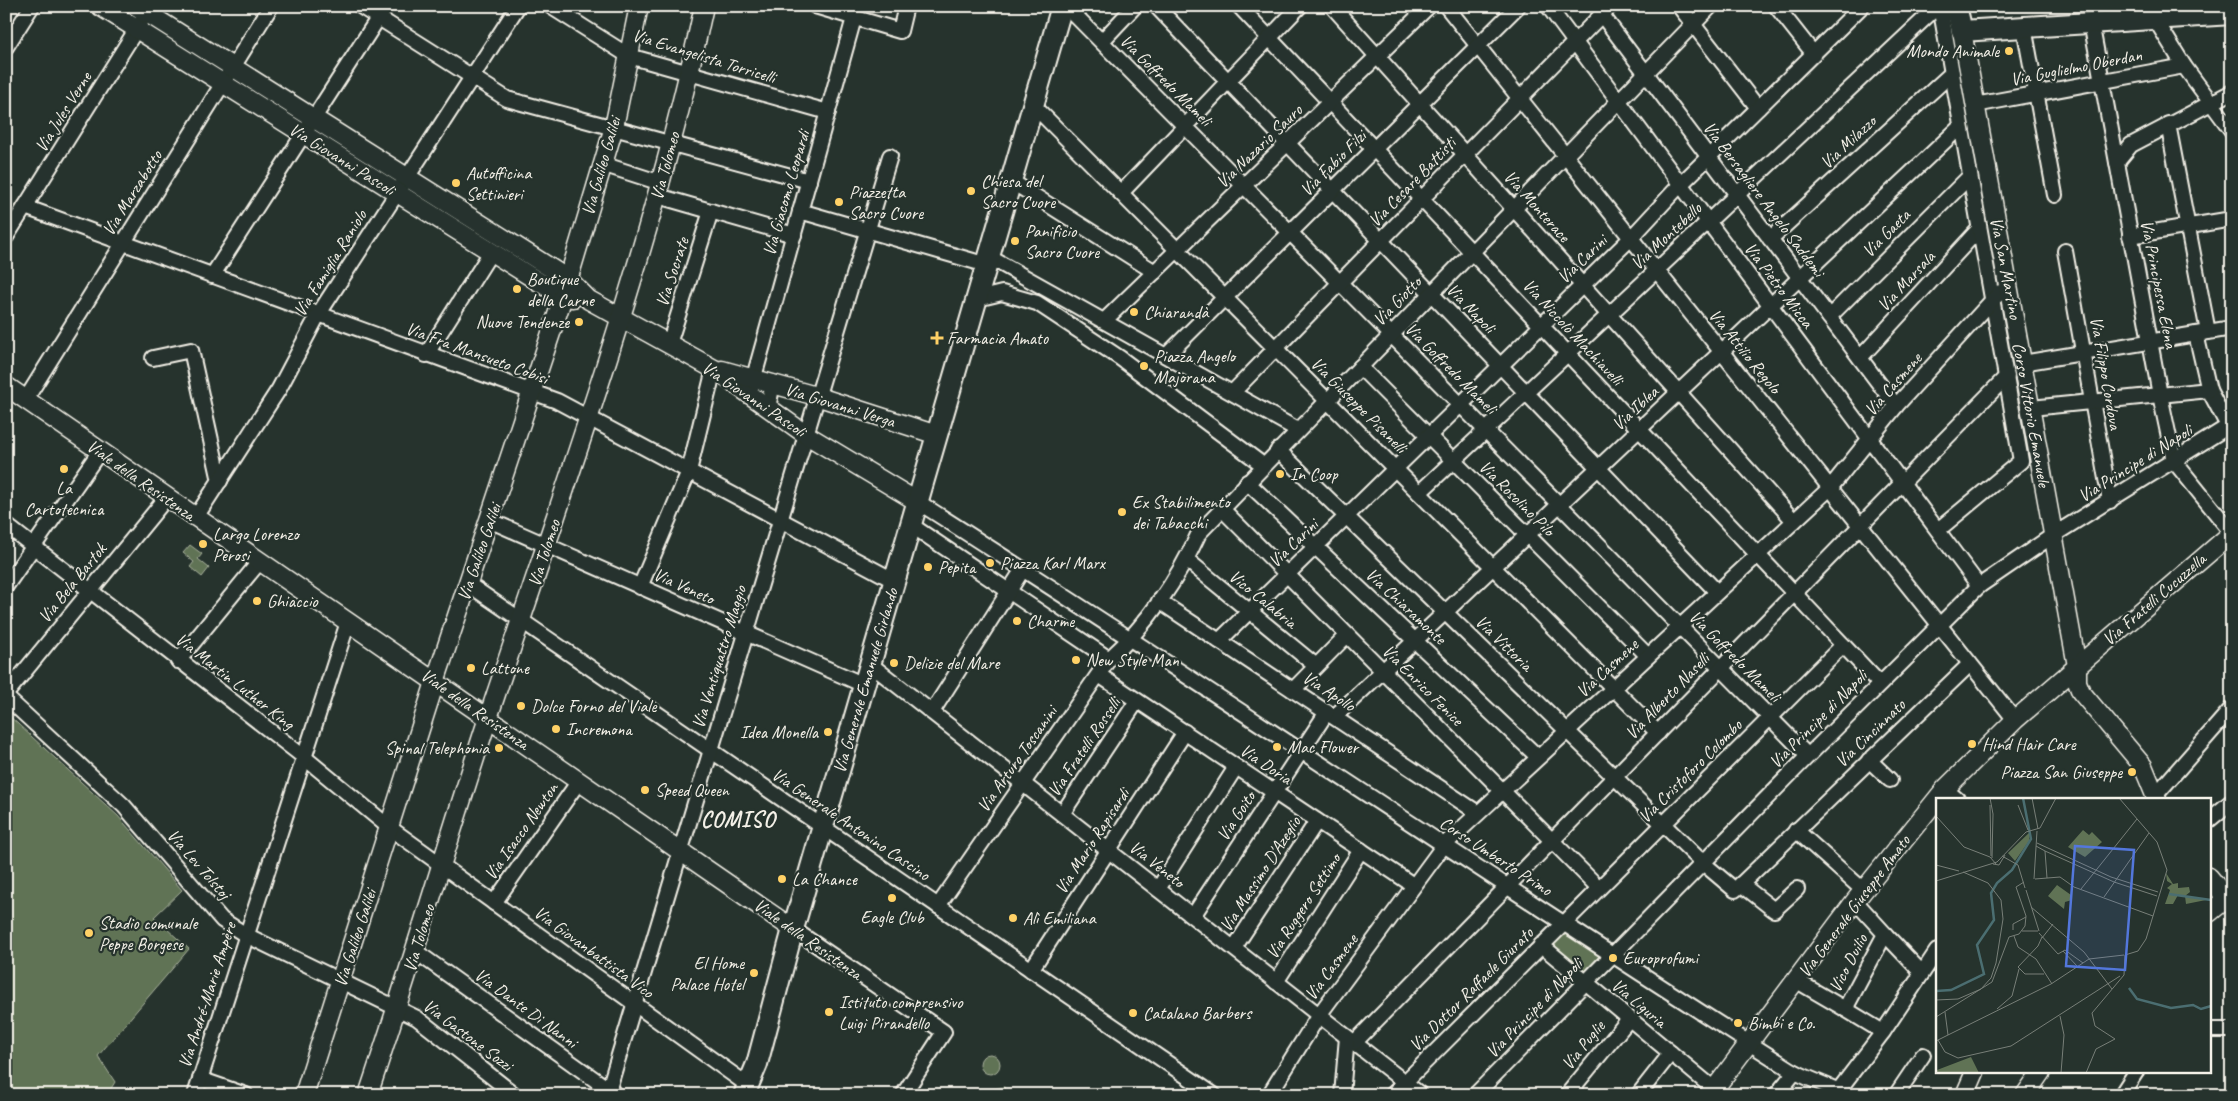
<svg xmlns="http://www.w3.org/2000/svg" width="2238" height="1101" font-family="Caveat,sans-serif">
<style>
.green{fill:#607355;stroke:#aab29e}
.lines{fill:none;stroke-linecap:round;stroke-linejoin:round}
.minor-casing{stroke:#f4f1e8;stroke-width:18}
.tertiary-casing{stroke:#f4f1e8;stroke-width:21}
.secondary-casing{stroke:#f4f1e8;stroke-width:24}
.minor{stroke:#26332d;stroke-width:14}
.tertiary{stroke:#26332d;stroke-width:18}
.secondary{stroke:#26332d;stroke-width:20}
.poi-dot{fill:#ffd166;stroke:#26332d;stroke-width:2}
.labels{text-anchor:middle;stroke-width:4.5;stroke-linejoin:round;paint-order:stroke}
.poi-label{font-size:18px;fill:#f4f1e8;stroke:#26332d;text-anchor:start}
.street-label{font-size:18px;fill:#f4f1e8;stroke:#26332d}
.district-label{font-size:22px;font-weight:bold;letter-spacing:1px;fill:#f4f1e8;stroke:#26332d}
.inset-river{fill:none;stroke:#4b6e71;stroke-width:2.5}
.inset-road{fill:none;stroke:#787f78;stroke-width:1}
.view{fill:#5377dc;fill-opacity:0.15;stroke:#5377dc;stroke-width:2.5}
.inset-edge{fill:none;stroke:#f4f1e8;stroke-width:2.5}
</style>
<rect width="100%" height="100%" fill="#26332d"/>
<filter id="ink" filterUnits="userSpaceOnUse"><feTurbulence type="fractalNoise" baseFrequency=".02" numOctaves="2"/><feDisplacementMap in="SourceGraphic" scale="10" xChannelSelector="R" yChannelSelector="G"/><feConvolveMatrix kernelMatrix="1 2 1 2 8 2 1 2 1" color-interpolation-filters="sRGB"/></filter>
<g filter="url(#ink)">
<!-- green -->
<g class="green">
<polygon points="190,545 202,554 198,559 209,568 202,577 190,567 194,562 183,553"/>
<polygon points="6,713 118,816 182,890 154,917 189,949 98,1056 115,1082 107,1095 6,1095"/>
<polygon points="1564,932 1599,956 1583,973 1551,945"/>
<circle cx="990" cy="1064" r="10"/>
<polygon points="1005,1087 1006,1095 958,1095"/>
</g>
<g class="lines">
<defs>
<g id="minor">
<polyline points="360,6 507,99 809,181"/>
<polyline points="550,6 629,56 828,112"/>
<polyline points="815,6 900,31 906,6"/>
<polyline points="1066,6 1808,756"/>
<polyline points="1156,6 1717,592"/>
<polyline points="1239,6 1880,684"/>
<polyline points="1332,6 1794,521"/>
<polyline points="1446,6 2015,720"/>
<polyline points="1548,6 1979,586"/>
<polyline points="1679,6 1758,108"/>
<polyline points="1776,6 1813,53"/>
<polyline points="1602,15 1896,406"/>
<polyline points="2155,19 2184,66 2232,131"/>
<polyline points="2091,22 2160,395 2174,461 2232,533"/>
<polyline points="2024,27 2055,195"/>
<polyline points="1102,41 1135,6"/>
<polyline points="6,47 32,6"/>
<polyline points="1033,105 1658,733"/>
<polyline points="1975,105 2184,66"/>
<polyline points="2168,124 2208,332"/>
<polyline points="2117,162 2131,145 2232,92"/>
<polyline points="602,164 661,183"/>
<polyline points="1011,181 1155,272"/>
<polyline points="1121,193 1300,6"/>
<polyline points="658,196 794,235"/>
<polyline points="25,207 557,401 895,581"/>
<polyline points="800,211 987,265"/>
<polyline points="2130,236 2232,219"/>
<polyline points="6,237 151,6"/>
<polyline points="1770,239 1952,73"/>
<polyline points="2065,251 2110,501"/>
<polyline points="989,257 1298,430"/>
<polyline points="212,276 386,6"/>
<polyline points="977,299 1002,293 1037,303 1120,358 1263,465"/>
<polyline points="1829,317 1970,176"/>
<polyline points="1104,321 1429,6"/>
<polyline points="2196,334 2209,390 2228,426"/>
<polyline points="669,344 711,211"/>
<polyline points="426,355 491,252"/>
<polyline points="1167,355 1518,6"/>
<polyline points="153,358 191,350 220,481"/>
<polyline points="1860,358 1979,229"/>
<polyline points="2022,363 2232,328"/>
<polyline points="1360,367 1648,656"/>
<polyline points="754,377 854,18"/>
<polyline points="1233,392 1610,6"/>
<polyline points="26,399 271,6"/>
<polyline points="768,408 773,383"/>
<polyline points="2031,408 2209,390"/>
<polyline points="1278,450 1703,863 1735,890 1970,664"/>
<polyline points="1247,482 1538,757"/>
<polyline points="1419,493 1938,6"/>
<path d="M918,502C1211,688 1497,884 1790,1069C1808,1080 1828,1084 1846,1095"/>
<polyline points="1221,508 1599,888"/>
<polyline points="196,517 279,389 318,315 518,6"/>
<polyline points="489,520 864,685"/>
<polyline points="6,525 305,758 390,828 749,1086"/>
<polyline points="911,525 1109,659"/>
<polyline points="1938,530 2021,461 1940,6"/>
<polyline points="1187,560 1316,666"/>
<polyline points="468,584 1214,1095"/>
<polyline points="6,586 100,451"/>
<polyline points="640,587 689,471 714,369"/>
<polyline points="1159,601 1478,813"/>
<polyline points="1219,641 1631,238 1680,185 1862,6"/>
<polyline points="178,661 260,561"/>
<polyline points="870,664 1421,1095"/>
<polyline points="1099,675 1413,885"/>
<polyline points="1293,690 1347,635"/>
<polyline points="6,694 167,497"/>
<polyline points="6,697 124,806 222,920 246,935 417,1018 515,1095"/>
<polyline points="932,712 1023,569"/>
<polyline points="1334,717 1961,126"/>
<polyline points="1869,760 1890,780"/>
<polyline points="1945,789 1958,800"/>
<polyline points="2155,796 2232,708"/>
<polyline points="1062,814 1137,701"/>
<polyline points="2209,820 2232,801"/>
<polyline points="1796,830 1863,890"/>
<polyline points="1741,884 1774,910 1797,889"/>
<polyline points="1158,889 1236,767"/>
<polyline points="494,903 579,781"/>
<path d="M938,906L1109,659C1147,625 1178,579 1199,533L1711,6"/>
<polyline points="1193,916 1327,712"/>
<polyline points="793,929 944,1032 903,1095"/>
<polyline points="1885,934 1922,973"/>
<polyline points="1541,945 1714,1089"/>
<polyline points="1234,948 1317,821"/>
<polyline points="415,951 615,1094"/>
<polyline points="1031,970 1185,732"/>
<polyline points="1797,981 1845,1009 1885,934 1855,901"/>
<polyline points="1276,982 1361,850"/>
<polyline points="1845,1009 1883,1032"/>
<polyline points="2209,1030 2232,1030"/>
<polyline points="1354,1043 2007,376"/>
<polyline points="200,1079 246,1095"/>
<polyline points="195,1095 348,622"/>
<polyline points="607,1095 890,156"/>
<polyline points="1269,1095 1319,1015 1444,845 1830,488 1896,406 2000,292"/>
<polyline points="1342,1095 1347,1037"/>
<polyline points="1392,1095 1843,645"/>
<polyline points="1475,1095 1808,756 1979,586 2055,534 2232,424"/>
<polyline points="1567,1095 1629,1019"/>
<polyline points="1638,1095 1671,1053"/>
<polyline points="1776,1095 1795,1072"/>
<polyline points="1835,1095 1883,1032 1937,951"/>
<polyline points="1896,1095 1923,1055"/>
<polyline points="2121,1095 2136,1072"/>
</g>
<g id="tertiary">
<polyline points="100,6 563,297 573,298"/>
<polyline points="136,6 568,279 589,300 714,369 805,434 918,502"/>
<path id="s1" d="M1962,31L2077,666V682L2081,692L2143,766L2157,800"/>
<polyline points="722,370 816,396 937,435"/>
<polyline points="6,386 793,929"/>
<polyline points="2209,877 2232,905"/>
<polyline points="2209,913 2226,899"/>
<polyline points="304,1095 435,682 563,297 614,127 639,6"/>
<path d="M368,1095C410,970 447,843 488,718C566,483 652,249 704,6"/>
<polyline points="1710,1095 1855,901 1945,789 2015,720 2232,533"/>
<polyline points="1965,1095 1975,1072"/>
<polyline points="2025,1095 2041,1072"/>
</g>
<g id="secondary">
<polyline points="1956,6 1962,31 2232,14"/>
<path id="s2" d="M744,1095L757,1064L793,929L1062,6"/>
</g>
</defs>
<!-- minor casing -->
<use href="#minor" class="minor-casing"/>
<!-- tertiary casing -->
<use href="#tertiary" class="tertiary-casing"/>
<!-- secondary casing -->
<use href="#secondary" class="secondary-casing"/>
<!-- minor -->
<use href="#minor" class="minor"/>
<!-- tertiary -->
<use href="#tertiary" class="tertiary"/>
<!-- secondary -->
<use href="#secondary" class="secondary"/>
</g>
</g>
<!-- markers -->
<g class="poi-dot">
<circle cx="2009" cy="51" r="5"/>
<circle cx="456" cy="183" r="5"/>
<circle cx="971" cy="191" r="5"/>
<circle cx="839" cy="202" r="5"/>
<circle cx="1015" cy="241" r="5"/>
<circle cx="517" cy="289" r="5"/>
<circle cx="1134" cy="312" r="5"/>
<circle cx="579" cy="322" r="5"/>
<path d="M934.5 330.5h5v5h5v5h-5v5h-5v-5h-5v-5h5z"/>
<circle cx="1144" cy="366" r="5"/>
<circle cx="64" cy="469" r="5"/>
<circle cx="1280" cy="474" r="5"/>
<circle cx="1122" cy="512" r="5"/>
<circle cx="203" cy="544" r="5"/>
<circle cx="990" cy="563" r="5"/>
<circle cx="928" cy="567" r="5"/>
<circle cx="257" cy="601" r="5"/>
<circle cx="1017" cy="621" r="5"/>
<circle cx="1076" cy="660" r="5"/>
<circle cx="894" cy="663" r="5"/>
<circle cx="471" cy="668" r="5"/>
<circle cx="521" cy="706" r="5"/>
<circle cx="556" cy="729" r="5"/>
<circle cx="828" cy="732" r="5"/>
<circle cx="1972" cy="744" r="5"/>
<circle cx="1277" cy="747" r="5"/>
<circle cx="499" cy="748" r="5"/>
<circle cx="2132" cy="772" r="5"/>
<circle cx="645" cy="790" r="5"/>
<circle cx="782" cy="879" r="5"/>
<circle cx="892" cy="898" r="5"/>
<circle cx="1013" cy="918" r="5"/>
<circle cx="89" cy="933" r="5"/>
<circle cx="1613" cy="958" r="5"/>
<circle cx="754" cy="973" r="5"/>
<circle cx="829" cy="1012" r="5"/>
<circle cx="1133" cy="1013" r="5"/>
<circle cx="1738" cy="1023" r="5"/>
</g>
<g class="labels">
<!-- poi labels -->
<g class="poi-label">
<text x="1999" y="57" text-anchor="end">Mondo Animale</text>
<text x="466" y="179">Autofficina<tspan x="466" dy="21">Settinieri</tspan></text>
<text x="981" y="187">Chiesa del<tspan x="981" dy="21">Sacro Cuore</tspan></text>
<text x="849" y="198">Piazzetta<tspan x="849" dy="21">Sacro Cuore</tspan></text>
<text x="1025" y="237">Panificio<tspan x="1025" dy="21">Sacro Cuore</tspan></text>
<text x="527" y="285">Boutique<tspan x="527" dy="21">della Carne</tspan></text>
<text x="1144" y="318">Chiarandà</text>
<text x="569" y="328" text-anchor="end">Nuove Tendenze</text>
<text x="947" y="344">Farmacia Amato</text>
<text x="1154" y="362">Piazza Angelo<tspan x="1154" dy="21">Majorana</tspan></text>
<text x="1290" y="480">In Coop</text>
<text x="64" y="494" text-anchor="middle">La<tspan x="64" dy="21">Cartotecnica</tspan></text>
<text x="1132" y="508">Ex Stabilimento<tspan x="1132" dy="21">dei Tabacchi</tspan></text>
<text x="213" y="540">Largo Lorenzo<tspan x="213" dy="21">Perosi</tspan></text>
<text x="1000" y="569">Piazza Karl Marx</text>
<text x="938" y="573">Pepita</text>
<text x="267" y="607">Ghiaccio</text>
<text x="1027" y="627">Charme</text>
<text x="1086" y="666">New Style Man</text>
<text x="904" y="669">Delizie del Mare</text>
<text x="481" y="674">Lattone</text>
<text x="531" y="712">Dolce Forno del Viale</text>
<text x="566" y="735">Incremona</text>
<text x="818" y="738" text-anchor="end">Idea Monella</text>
<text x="1982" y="750">Hind Hair Care</text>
<text x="1287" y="753">Mac Flower</text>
<text x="489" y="754" text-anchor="end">Spinal Telephonia</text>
<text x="2122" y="778" text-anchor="end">Piazza San Giuseppe</text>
<text x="655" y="796">Speed Queen</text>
<text x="792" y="885">La Chance</text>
<text x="892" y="923" text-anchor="middle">Eagle Club</text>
<text x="1023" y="924">Alì Emiliana</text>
<text x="99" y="929">Stadio comunale<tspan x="99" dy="21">Peppe Borgese</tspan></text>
<text x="1623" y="964">Europrofumi</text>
<text x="744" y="969" text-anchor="end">El Home<tspan x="744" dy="21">Palace Hotel</tspan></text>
<text x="839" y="1008">Istituto comprensivo<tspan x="839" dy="21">Luigi Pirandello</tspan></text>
<text x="1143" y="1019">Catalano Barbers</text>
<text x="1748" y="1029">Bimbi e Co.</text>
</g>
<!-- street labels -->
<g class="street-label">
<text transform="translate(704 56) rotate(17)" y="6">Via Evangelista Torricelli</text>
<text transform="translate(2076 67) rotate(-11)" y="6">Via Guglielmo Oberdan</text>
<text transform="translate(1166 80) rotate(45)" y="6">Via Goffredo Mameli</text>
<text transform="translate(63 112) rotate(-58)" y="6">Via Jules Verne</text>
<text transform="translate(1848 142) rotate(-43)" y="6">Via Milazzo</text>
<text transform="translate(1259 146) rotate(-44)" y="6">Via Nazario Sauro</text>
<text transform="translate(342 159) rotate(32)" y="6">Via Giovanni Pascoli</text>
<text transform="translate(1333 163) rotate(-45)" y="6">Via Fabio Filzi</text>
<text transform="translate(601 166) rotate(-74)" y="6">Via Galileo Galilei</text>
<text transform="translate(665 166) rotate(-75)" y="6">Via Tolomeo</text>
<text transform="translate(1412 182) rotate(-46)" y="6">Via Cesare Battisti</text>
<text transform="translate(132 193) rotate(-58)" y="6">Via Marzabotto</text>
<text transform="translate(786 193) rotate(-74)" y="6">Via Giacomo Leopardi</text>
<text transform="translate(1764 199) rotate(53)" y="6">Via Bersagliere Angelo Saddemi</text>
<text transform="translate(1537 206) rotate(48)" y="6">Via Monterace</text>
<text transform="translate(1886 233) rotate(-45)" y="6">Via Gaeta</text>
<text transform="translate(1666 236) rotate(-43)" y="6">Via Montebello</text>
<text transform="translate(1582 259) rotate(-44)" y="6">Via Carini</text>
<text transform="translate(330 263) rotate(-58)" y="6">Via Famiglia Raniolo</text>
<text transform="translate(2006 268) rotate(79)" y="6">Via San Martino</text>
<text transform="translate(672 272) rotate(-72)" y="6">Via Socrate</text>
<text transform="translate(1906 281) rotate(-47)" y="6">Via Marsala</text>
<text transform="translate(2159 284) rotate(79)" y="6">Via Principessa Elena</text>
<text transform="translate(1779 285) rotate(53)" y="6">Via Pietro Micca</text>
<text transform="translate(1397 301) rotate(-46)" y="6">Via Giotto</text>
<text transform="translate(1471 308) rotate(46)" y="6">Via Napoli</text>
<text transform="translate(1573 332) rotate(47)" y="6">Via Niccolò Machiavelli</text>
<text transform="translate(1745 351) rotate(51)" y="6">Via Attilio Regolo</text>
<text transform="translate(477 353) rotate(20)" y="6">Via Fra Mansueto Cobisi</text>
<text transform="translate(1451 368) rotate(45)" y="6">Via Goffredo Mameli</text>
<text transform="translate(2106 373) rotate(80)" y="6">Via Filippo Cordova</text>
<text transform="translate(1893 384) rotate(-49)" y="6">Via Casmene</text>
<text transform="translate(754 399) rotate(34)" y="6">Via Giovanni Pascoli</text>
<text transform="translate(840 405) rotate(17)" y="6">Via Giovanni Verga</text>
<text transform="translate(1359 405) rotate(45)" y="6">Via Giuseppe Pisanelli</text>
<text transform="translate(1635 408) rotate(-43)" y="6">Via Iblea</text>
<text dy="6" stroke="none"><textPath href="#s1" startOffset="390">Corso Vittorio Emanuele</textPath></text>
<text transform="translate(2135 463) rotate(-32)" y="6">Via Principe di Napoli</text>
<text transform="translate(141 480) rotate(35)" y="6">Viale della Resistenza</text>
<text transform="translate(1517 498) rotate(45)" y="6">Via Rosolino Pilo</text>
<text transform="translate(1293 543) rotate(-44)" y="6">Via Carini</text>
<text transform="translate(479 552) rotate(-71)" y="6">Via Galileo Galilei</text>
<text transform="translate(544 553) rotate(-72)" y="6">Via Tolomeo</text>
<text transform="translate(72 583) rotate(-51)" y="6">Via Bela Bartok</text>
<text transform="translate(684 586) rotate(24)" y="6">Via Veneto</text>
<text transform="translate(1263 599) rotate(39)" y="6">Vico Calabria</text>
<text transform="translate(2154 599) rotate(-41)" y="6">Via Fratelli Cucuzzella</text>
<text transform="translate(1406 606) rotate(43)" y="6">Via Chiaramonte</text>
<text transform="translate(1504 643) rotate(44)" y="6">Via Vittoria</text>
<text transform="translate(1735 656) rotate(45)" y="6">Via Goffredo Mameli</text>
<text transform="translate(719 657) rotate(-73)" y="6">Via Ventiquattro Maggio</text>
<text transform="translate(1607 668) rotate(-43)" y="6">Via Casmene</text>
<text dy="6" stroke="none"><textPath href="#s2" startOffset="432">Via Generale Emanuele Girlando</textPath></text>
<text transform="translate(235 681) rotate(38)" y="6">Via Martin Luther King</text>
<text transform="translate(1423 685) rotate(45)" y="6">Via Enrico Fenice</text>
<text transform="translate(1329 691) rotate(33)" y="6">Via Apollo</text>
<text transform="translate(1667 696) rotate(-46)" y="6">Via Alberto Naselli</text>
<text transform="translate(475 709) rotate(35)" y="6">Viale della Resistenza</text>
<text transform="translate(1818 719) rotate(-45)" y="6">Via Principe di Napoli</text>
<text transform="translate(1870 733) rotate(-44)" y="6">Via Cincinnato</text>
<text transform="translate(1084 747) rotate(-56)" y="6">Via Fratelli Rosselli</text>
<text transform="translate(1017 759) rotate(-55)" y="6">Via Arturo Toscanini</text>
<text transform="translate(1266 764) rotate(34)" y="6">Via Doria</text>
<text transform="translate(1690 771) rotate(-45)" y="6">Via Cristoforo Colombo</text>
<text transform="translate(1236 816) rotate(-57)" y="6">Via Goito</text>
<text transform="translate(851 824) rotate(34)" y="6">Via Generale Antonino Cascino</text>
<text transform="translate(521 831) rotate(-55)" y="6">Via Isacco Newton</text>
<text transform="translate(1092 841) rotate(-57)" y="6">Via Mario Rapisardi</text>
<text transform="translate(1496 856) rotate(33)" y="6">Corso Umberto Primo</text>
<text transform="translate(199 864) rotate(49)" y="6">Via Lev Tolstoj</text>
<text transform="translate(1157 864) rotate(38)" y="6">Via Veneto</text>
<text transform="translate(1260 874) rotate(-57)" y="6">Via Massimo D'Azeglio</text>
<text transform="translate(1303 906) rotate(-57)" y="6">Via Ruggero Settimo</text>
<text transform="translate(1854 906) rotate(-53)" y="6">Via Generale Giuseppe Amato</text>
<text transform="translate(355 938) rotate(-72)" y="6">Via Galileo Galilei</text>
<text transform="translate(419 938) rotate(-73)" y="6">Via Tolomeo</text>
<text transform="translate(808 939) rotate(35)" y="6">Viale della Resistenza</text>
<text transform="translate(594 952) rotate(36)" y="6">Via Giovanbattista Vico</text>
<text transform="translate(1848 963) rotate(-62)" y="6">Vico Duilio</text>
<text transform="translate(1331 967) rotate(-54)" y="6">Via Casmene</text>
<text transform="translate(1471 989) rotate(-45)" y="6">Via Dottor Raffaele Giurato</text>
<text transform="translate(207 995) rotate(-72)" y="6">Via André-Marie Ampère</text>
<text transform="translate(1639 1003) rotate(40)" y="6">Via Liguria</text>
<text transform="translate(526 1008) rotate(36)" y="6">Via Dante Di Nanni</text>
<text transform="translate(1534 1008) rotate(-46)" y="6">Via Principe di Napoli</text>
<text transform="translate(468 1035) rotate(37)" y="6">Via Gastone Sozzi</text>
<text transform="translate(1583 1045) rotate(-51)" y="6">Via Puglie</text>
</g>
<!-- district labels -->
<g class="district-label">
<text x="738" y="827">COMISO</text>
</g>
</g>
<!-- overview -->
<g transform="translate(1936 798)">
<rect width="275" height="275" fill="#26332d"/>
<path d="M147,32L153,37L156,34L166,44L149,59L132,49ZM94,34L93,43L79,63L72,55ZM230,75L237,86L242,85V90L253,89L254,94L249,98L270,102L250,106L249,98L242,97L237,106H229L234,92L231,90L236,86L231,83ZM121,87L135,97L136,102L129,104L128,111L112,98ZM35,259L43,275H0L1,272Z" fill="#607355"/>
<path class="inset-river" d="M233,96L275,102M193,190L201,201L235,210L257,207L265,211L275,208M0,193L15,192L48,176L41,147L58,122L55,95L61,85L76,72L95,41L87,0"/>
<path class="inset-road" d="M54,0L57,16L56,60M96,0L102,31M54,7L55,58M82,7L92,32M0,18L28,49L54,59L60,66M101,45L175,79L222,94M100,48L109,53L111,80M109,53L178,84L221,98M66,58L82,67L89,90M57,66L63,67L69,57M0,67L23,73M98,81L101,33M99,81L124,79L138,89L217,118M0,83L61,64L90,34L104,30L120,0M145,91L201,21M90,92L103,133M168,99L213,35M95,109L148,154L176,191M77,132V126L90,119M86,133H102M103,135L122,156L129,152L147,165M78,138L82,149L100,161L116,186M73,139L83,136L89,128L90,118L80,89L88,84M106,139L102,148L82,169L89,176H108M106,140L117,126M127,153L141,168M0,202L22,201L45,191L55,180L60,165L67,121L65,102L52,85L27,74M61,211L76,198L83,171M124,218L128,237L125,275M0,219L56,184L73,139M12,237L115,186L153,161L188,157M2,242L9,254L22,260L75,248L184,178M0,243L12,237L9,214M150,275L160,251L179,241L159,228L156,215L188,177L189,157L202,153L210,141L231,72L221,44L183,0"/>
<path class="view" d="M139,48L198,52L189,172L130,168Z"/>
<rect width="275" height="275" class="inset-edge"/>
</g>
<!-- margin -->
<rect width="2238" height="1101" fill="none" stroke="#26332d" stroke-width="25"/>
<rect x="12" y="12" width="2213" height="1076" fill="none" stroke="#f4f1e8" stroke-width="2" filter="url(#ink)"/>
</svg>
